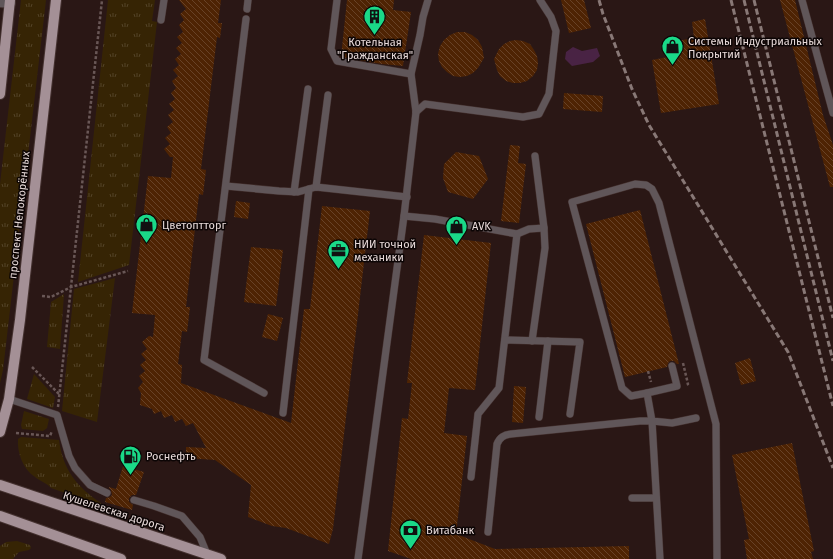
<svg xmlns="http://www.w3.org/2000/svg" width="833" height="559" font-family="'Fira Sans',sans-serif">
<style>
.grass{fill:url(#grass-tufts)}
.water{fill:#492344}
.building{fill:url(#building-back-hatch)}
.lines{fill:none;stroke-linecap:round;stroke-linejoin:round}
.service-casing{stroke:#453230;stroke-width:8}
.minor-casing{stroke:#453230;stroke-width:12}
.primary-casing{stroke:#453230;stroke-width:12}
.path{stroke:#695756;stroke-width:2.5;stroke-dasharray:3 2;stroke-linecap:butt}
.service{stroke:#605659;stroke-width:7}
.minor{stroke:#605659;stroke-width:10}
.primary{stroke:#a49096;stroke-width:10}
.rail{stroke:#887876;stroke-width:3;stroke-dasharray:6 3;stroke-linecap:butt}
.labels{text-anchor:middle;stroke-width:3;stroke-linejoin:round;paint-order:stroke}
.poi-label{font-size:11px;fill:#e8dad9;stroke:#0c0505;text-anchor:start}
.street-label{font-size:11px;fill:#e8dad9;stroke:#0c0505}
</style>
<defs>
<pattern id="grass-tufts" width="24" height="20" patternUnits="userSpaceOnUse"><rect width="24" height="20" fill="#362404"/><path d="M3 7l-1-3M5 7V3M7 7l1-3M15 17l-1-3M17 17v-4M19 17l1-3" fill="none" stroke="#534328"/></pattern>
<pattern id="building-back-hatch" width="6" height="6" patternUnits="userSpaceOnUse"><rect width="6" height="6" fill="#4e2303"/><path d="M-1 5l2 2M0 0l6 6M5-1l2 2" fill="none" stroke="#684227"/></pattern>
</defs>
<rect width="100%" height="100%" fill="#2a1715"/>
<!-- grass -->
<g class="grass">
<polygon points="21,0 46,0 3,370 0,383 0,184"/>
<polygon points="108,0 155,0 152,21 157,22 129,265 78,282"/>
<polygon points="115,278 97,422 62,411 74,289"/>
<polygon points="64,294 60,349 47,347 51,302"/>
<polygon points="34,374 55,397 53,408 27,399"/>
<polygon points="24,411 49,419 47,428 43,431 22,429 21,425"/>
<path d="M21,437L59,440C63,470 77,487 101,503L100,505L51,488C47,483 40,481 35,477C23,469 17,453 18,439Z"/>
<polygon points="17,541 30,545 31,548 29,550 19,552 13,559 0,559 0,546 6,542"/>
</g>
<!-- water -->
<polygon class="water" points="573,47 582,51 597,48 600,56 593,62 572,66 565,59 566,52"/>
<!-- building -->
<g class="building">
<polygon points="179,0 221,0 218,23 222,23 220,38 217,37 201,169 206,170 203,195 199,194 186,307 190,307 187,332 182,331 178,364 182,365 181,383 291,423 304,309 310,309 322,206 370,211 333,529 329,544 286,528 272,526 248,517 251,485 215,460 186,458 186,447 206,448 193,423 186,426 182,419 175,422 172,415 164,418 161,411 154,414 152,409 140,405 141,393 138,388 143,382 139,376 145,371 140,365 146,360 141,354 147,349 142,342 149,336 153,337 155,315 132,313 148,176 171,178 173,157 170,157 164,149 170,144 165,138 171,133 167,127 173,122 168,115 174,110 169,104 175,99 171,93 176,88 172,81 178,76 173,70 179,65 175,59 181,54 176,48 182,43 177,37 183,32 179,25 184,20 180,14 186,9"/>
<polygon points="347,0 394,0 393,10 411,12 403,66 382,64 341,57"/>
<polygon points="561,0 584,0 591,28 569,33"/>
<polygon points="780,0 795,0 823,115 833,145 833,187 830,187"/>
<polygon points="705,19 719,104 661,113 652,60 673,56 671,42 694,38 692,22"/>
<polygon points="457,32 465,32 472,35 478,40 482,47 484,58 478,68 473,73 467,76 460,77 453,76 447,72 442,67 439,61 438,54 440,46 444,40 450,35"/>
<polygon points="516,40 523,41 530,44 534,50 537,56 538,63 537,70 533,76 527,81 520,83 513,83 506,81 500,76 497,70 494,59 499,49 504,44 510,41"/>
<polygon points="564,93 603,96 602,112 563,109"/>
<polygon points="510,145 520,146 518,163 526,164 519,223 501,221"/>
<polygon points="456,152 479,156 488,179 473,199 448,192 443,178 444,164"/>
<polygon points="236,201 250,203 248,219 234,217"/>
<polygon points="640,210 679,364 677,364 674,361 670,361 668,363 667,367 625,377 586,224"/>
<polygon points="424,235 491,243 475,390 449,388 444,433 467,436 456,534 495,549 629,546 629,559 411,559 388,551 402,418 408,419 412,383 407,383"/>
<polygon points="251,247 283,250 276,306 244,302"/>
<polygon points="268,314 283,318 277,341 262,337"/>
<polygon points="750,358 756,381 741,385 735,363"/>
<polygon points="514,386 526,387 523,423 512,422"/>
<polygon points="792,443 814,551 811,552 813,559 747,559 744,540 749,539 732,455"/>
<polygon points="123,466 144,472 136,495 132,495 129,498 129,502 133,505 132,510 105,502 106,498 110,497 112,495 111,490 109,488 109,487 116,489"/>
</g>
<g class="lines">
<defs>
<g id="service">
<polyline points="337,0 331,49 337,61 411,74"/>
<polyline points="802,0 833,113"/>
<polyline points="247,9 248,0"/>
<polyline points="246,19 204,360 264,393"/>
<polyline points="161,20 164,0"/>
<polyline points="416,112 425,104 523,117 539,114 549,94 556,31 551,17 540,0"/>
<polyline points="226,186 279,191 298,192 316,187 407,197"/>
<polyline points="316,187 328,95"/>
<polyline points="294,192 308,89"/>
<polyline points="404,216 435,219 517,234 499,388 478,414 471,477"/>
<polyline points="517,234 529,229 544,228"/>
<polyline points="505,340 580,342 570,414"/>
<polyline points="532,341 545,248 544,228 535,156"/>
<polyline points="647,393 677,386 672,366"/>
<polyline points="9,399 57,415 69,456 75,468 90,485 107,493"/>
<polyline points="283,413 309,189"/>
<polyline points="539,417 548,341"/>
<polyline points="696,418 672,423 652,421 647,393 631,396 622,388 572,202 635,184 646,185 652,189 659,203 716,424 717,559"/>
<polyline points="632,498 656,498"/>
<polyline points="134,500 154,506 182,516 200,537 207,554"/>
<path d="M488,532L497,444C500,437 504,435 511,434L640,421H652L660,559"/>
<polyline points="358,559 404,216 416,112 411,74 420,35 423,17 428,0"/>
</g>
<polyline id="minor" points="0,2 10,3"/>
<g id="primary">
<polyline points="0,94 10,0"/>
<polyline points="0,432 9,399 20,320 56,0"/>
<polyline points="0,485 221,559"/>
<polyline points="0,516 121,559"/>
</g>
</defs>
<!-- service casing -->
<use href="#service" class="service-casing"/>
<!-- minor casing -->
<use href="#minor" class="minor-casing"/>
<!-- primary casing -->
<use href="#primary" class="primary-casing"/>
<!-- path -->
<g class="path">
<polyline points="42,296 51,297 71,287 128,271"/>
<polyline points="683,363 688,384 685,385"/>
<polyline points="32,367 59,394"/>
<polyline points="648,371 651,382"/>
<polyline points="58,407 102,0"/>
<polyline points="16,433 50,436 52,431"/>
</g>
<!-- service -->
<use href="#service" class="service"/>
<!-- minor -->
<use href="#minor" class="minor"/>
<!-- primary -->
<use href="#primary" class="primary"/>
<!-- rail -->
<g class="rail">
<polyline points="599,0 603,14 632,89 649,125 788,352 833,468"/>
<polyline points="731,0 833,406"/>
<polyline points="744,0 833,361"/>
<polyline points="754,0 833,318"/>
</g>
</g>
<!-- icons -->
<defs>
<symbol id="building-pin" viewBox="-11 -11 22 30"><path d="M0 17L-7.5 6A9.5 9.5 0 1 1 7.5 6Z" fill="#1ad988" stroke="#0c0505"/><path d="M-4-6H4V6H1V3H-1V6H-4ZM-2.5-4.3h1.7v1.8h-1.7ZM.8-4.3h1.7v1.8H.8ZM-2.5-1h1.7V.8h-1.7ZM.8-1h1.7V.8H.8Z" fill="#111"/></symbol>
<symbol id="shop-pin" viewBox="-11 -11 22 30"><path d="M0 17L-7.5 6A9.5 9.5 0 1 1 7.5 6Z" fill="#1ad988" stroke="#0c0505"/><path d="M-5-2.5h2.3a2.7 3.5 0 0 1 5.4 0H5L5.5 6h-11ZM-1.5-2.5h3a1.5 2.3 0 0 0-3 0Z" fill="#111"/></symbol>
<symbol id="office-pin" viewBox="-11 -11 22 30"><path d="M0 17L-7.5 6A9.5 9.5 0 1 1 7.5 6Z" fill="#1ad988" stroke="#0c0505"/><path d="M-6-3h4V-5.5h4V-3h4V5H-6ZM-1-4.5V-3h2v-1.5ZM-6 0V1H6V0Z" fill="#111"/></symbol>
<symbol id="fuel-pin" viewBox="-11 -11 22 30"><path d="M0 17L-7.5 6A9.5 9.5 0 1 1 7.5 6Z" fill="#1ad988" stroke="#0c0505"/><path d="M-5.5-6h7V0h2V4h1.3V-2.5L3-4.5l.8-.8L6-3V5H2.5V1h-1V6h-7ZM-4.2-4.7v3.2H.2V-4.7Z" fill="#111"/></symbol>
<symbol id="bank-pin" viewBox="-11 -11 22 30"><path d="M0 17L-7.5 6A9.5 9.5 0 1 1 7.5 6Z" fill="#1ad988" stroke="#0c0505"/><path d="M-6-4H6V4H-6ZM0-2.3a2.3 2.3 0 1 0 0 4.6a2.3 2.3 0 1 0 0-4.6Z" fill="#111"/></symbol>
</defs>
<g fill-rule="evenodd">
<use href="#building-pin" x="362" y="4" width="25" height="34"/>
<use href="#shop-pin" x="660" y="34" width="25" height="34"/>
<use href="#shop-pin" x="134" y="212" width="25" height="34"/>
<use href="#shop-pin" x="444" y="214" width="25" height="34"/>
<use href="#office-pin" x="326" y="238" width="25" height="34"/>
<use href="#fuel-pin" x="118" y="444" width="25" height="34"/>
<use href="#bank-pin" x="398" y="518" width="25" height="34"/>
</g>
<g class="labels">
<!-- poi labels -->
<g class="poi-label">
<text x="688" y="45">Системы Индустриальных<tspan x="688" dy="13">Покрытий</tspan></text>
<text x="375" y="46" text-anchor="middle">Котельная<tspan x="375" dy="13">"Гражданская"</tspan></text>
<text x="162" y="229">Цветоптторг</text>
<text x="472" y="230">AVK</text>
<text x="354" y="248">НИИ точной<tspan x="354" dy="13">механики</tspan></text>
<text x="146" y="460">Роснефть</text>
<text x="426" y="534">Витабанк</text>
</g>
<!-- street labels -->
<g class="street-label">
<text transform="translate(19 215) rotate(-84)" y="4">проспект Непокорённых</text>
<text transform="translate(114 511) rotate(18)" y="4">Кушелевская дорога</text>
</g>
</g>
</svg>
